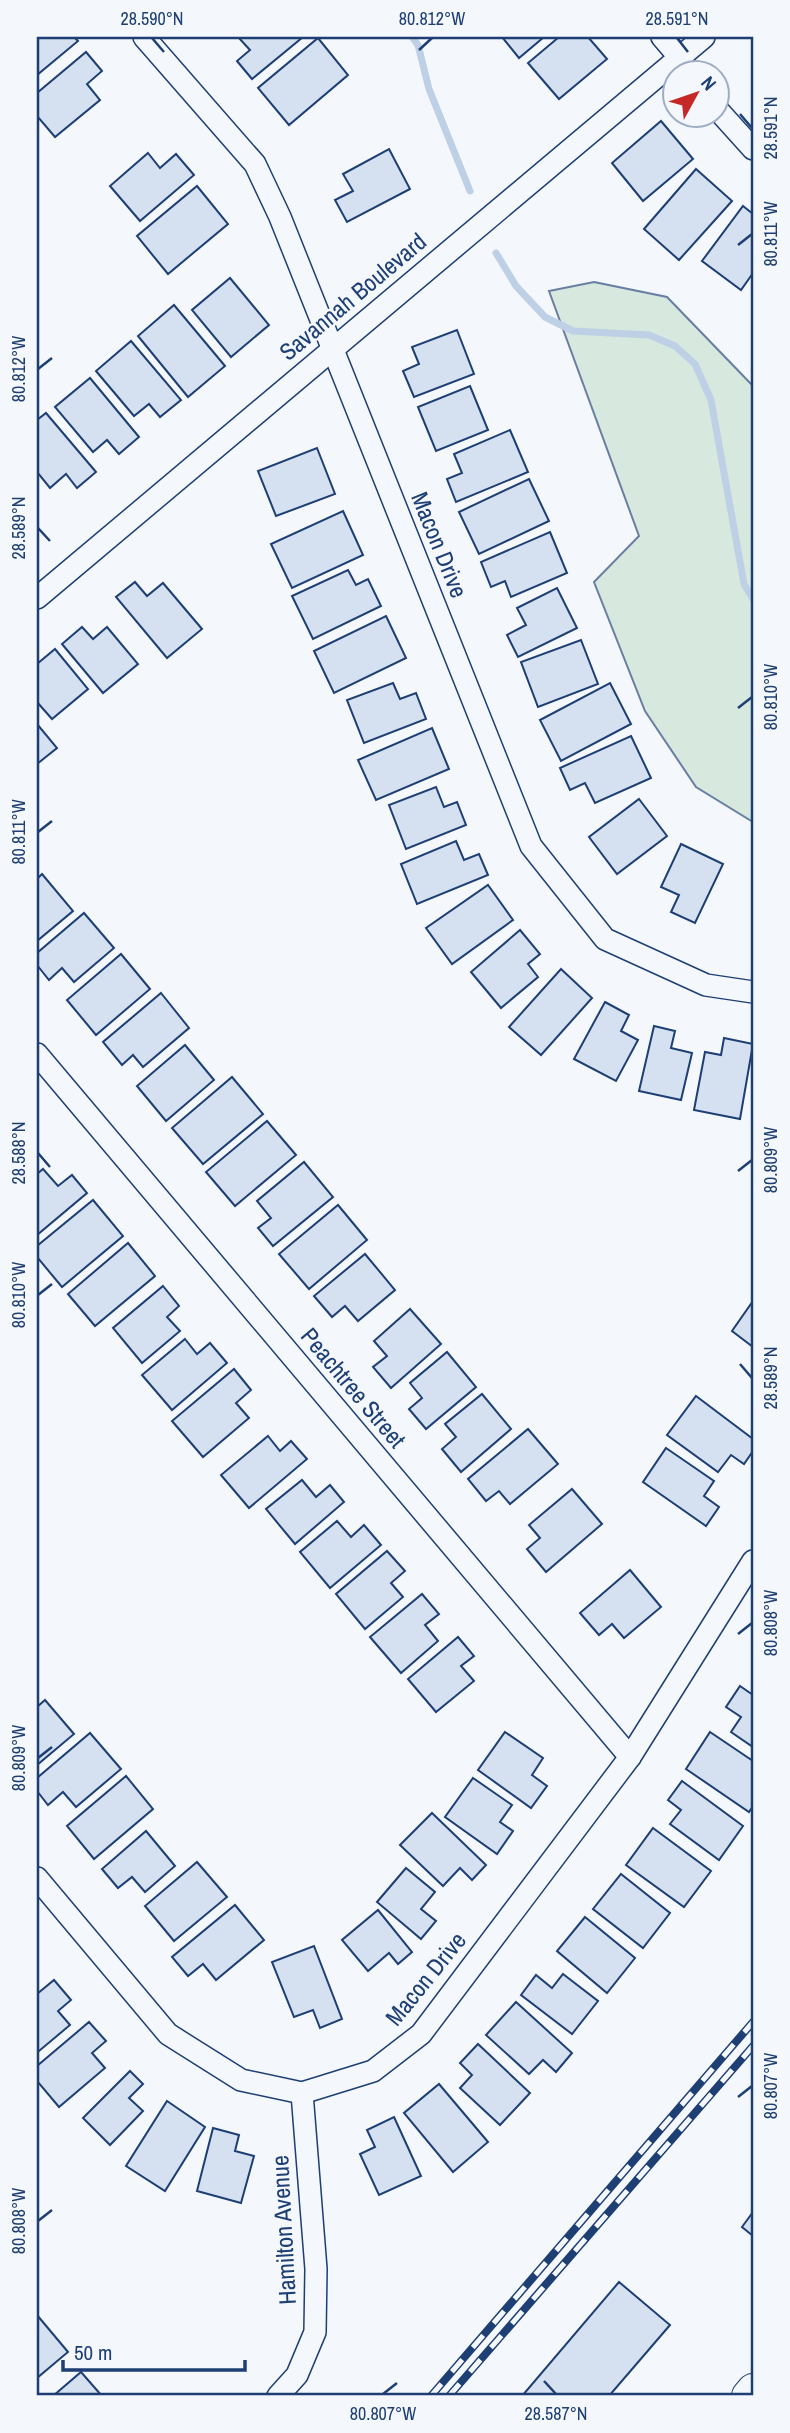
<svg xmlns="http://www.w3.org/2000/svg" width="790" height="2433" font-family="'Archivo Narrow',sans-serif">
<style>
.green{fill:#d7e8df;stroke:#687fa3;stroke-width:2}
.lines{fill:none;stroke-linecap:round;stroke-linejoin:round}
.stream{stroke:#bed0e5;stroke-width:7}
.building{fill:#d5e0f0;stroke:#1d3f73;stroke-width:2}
.street-casing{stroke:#1d3f73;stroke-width:24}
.secondary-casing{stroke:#1d3f73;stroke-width:34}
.street{stroke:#f4f7fb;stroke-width:21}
.secondary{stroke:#f4f7fb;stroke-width:32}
.rail-casing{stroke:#1d3f73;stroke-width:8}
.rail{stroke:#f4f7fb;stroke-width:5;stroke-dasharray:16;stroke-linecap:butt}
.ticks{fill:none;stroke:#1d3f73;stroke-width:2.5}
.labels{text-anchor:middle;stroke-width:5;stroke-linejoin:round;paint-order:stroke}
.street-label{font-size:24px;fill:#1d3f73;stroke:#f4f7fb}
.neatline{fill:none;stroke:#1d3f73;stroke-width:2.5}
.ticks-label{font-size:18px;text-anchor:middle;fill:#1d3f73}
</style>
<rect width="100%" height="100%" fill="#f4f7fb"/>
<!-- green -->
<polygon class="green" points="594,282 667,297 753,386 753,822 696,787 645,711 594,582 639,536 549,291"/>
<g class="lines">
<!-- stream -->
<g class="stream">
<polyline points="412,37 418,45 429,89 470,191"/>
<polyline points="496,253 516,286 545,317 573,331 649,335 675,346 695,364 711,400 744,584 753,599"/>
</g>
</g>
<!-- building -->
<g class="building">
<polygon points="37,37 74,37 78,41 37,75"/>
<polygon points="238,37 303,37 252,79 237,61 250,50"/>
<polygon points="502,37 544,37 519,58"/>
<polygon points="559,37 588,37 607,59 559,99 528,63"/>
<polygon points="318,38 348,75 289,125 258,88"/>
<polygon points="86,52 102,71 87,84 100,100 55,137 37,116 37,93"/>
<polygon points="661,121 693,159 643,201 612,163"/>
<polygon points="389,149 410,189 347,222 335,200 353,191 343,174"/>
<polygon points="148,153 160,168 176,154 194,175 140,221 110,186"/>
<polygon points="696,169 732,201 679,260 644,229"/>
<polygon points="197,186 228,224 168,274 137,236"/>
<polygon points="743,206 753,214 753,273 741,290 702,261"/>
<polygon points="230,278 269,325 231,357 192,310"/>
<polygon points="174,305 225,366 188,397 138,336"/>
<polygon points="457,330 474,374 414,397 403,371 419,364 412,347"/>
<polygon points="131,341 181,400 160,417 149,404 134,416 96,371"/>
<polygon points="90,378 139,437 119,454 107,440 93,452 55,407"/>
<polygon points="470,386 488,430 436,451 418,407"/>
<polygon points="46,413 96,472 77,488 66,474 50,488 37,472 37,420"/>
<polygon points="510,430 528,472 456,502 447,479 462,473 454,454"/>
<polygon points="317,448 335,494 276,516 258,471"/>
<polygon points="529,479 549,521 479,554 459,512"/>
<polygon points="343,511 363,555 292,588 271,544"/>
<polygon points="550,532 567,573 511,597 505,581 491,587 481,562"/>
<polygon points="348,570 356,585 368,579 381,606 313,639 292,596"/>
<polygon points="135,582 147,596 163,583 202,629 167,658 116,597"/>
<polygon points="557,588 577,628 518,657 507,635 526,625 517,608"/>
<polygon points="386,616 406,658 334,693 314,651"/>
<polygon points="82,627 93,639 107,627 138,664 103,693 62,644"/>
<polygon points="581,640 598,684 538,707 521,662"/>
<polygon points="55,649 88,689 52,719 37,702 37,664"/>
<polygon points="393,683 400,699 416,693 426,719 364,743 347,700"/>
<polygon points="610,683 631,724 561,761 540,720"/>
<polygon points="37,724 57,748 37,764"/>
<polygon points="432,728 449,769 376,800 358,760"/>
<polygon points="631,736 651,778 595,803 585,783 570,790 560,768"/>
<polygon points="436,787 444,807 457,802 466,825 406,849 389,805"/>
<polygon points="639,799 667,836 617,874 589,837"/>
<polygon points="456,841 464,860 479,854 488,875 417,904 401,864"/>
<polygon points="681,844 723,864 695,923 671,912 679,895 661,887"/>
<polygon points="42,874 73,911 37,941 37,879"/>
<polygon points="488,885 513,920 452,964 426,928"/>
<polygon points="84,913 114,948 74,982 62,968 49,980 37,965 37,953"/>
<polygon points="520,930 540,954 528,964 538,977 501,1008 471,972"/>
<polygon points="121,954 150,989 96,1035 67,1000"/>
<polygon points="561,969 592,998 541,1055 509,1027"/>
<polygon points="161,993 189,1028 143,1067 133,1055 122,1065 103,1042"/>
<polygon points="605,1002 629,1015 621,1031 638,1040 616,1081 574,1059"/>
<polygon points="654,1026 675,1031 671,1048 692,1053 681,1100 639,1091"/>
<polygon points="724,1038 753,1044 740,1119 694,1110 705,1052 721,1055"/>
<polygon points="185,1045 214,1080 166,1121 137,1086"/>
<polygon points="232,1077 263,1114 203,1164 172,1128"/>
<polygon points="267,1121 296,1155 235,1206 206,1172"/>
<polygon points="304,1162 333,1197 273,1246 258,1228 271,1218 257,1201"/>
<polygon points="43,1169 58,1186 72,1175 87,1193 37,1235 37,1174"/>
<polygon points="93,1200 123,1236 62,1287 37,1257 37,1246"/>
<polygon points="338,1205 367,1240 309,1289 279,1254"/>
<polygon points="128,1243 155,1276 95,1326 68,1294"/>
<polygon points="365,1254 395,1290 358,1321 345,1306 332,1317 314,1296"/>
<polygon points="163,1286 179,1306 167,1317 180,1331 142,1363 113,1328"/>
<polygon points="753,1301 753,1347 732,1331"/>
<polygon points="410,1309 441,1344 391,1388 373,1367 387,1356 374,1341"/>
<polygon points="185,1339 197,1354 210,1343 227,1363 172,1410 142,1375"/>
<polygon points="447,1352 476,1387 426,1429 409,1409 422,1398 410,1383"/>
<polygon points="234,1369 251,1390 236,1403 249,1418 203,1457 172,1421"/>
<polygon points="482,1394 511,1429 461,1472 442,1449 456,1437 445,1424"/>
<polygon points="696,1396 753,1439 753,1451 744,1464 731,1455 718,1472 667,1435"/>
<polygon points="528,1429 558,1464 510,1504 499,1491 486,1501 468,1479"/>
<polygon points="268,1436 280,1451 291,1441 307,1459 249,1508 221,1475"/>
<polygon points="666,1448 714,1481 704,1496 719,1507 706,1526 643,1482"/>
<polygon points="302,1480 316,1497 330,1485 344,1502 295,1544 266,1509"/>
<polygon points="572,1489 602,1524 546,1572 527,1549 540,1538 529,1525"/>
<polygon points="337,1521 351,1537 364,1525 381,1545 330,1588 300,1552"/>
<polygon points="387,1551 405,1571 391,1583 403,1597 365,1629 336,1594"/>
<polygon points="630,1570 661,1607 624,1638 612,1624 599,1635 580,1613"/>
<polygon points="422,1594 439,1614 425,1625 438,1641 401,1673 370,1637"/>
<polygon points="458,1637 474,1656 461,1666 474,1681 436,1712 408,1679"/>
<polygon points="740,1686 753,1695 753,1747 731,1732 741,1717 726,1707"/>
<polygon points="45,1700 74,1734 37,1765 37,1707"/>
<polygon points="505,1732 543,1758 532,1775 547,1786 531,1808 478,1770"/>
<polygon points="710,1732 753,1761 753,1806 749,1812 686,1769"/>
<polygon points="90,1733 121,1769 76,1807 63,1792 48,1805 37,1791 37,1778"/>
<polygon points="126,1776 153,1809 94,1859 67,1826"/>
<polygon points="473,1778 512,1805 500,1822 513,1831 497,1854 445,1817"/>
<polygon points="682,1781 743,1826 719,1860 670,1824 681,1810 668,1800"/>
<polygon points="432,1813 486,1865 472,1880 460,1868 443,1886 400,1845"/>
<polygon points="653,1828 711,1871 684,1907 626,1865"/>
<polygon points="146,1831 175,1866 145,1892 132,1877 118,1888 102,1869"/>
<polygon points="197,1862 227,1897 174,1941 145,1906"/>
<polygon points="406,1868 435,1892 421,1909 436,1921 421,1939 377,1902"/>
<polygon points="621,1874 670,1913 643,1948 593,1909"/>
<polygon points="235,1905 264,1940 216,1980 203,1964 188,1976 172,1957"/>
<polygon points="378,1910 412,1952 398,1964 389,1953 368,1971 342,1940"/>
<polygon points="585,1917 635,1958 607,1993 557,1951"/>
<polygon points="314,1946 342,2019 320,2028 313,2010 294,2017 272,1962"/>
<polygon points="563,1974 598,2001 572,2034 521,1995 536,1975 552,1988"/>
<polygon points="54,1980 71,2000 58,2011 70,2025 39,2051 37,2049 37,1994"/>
<polygon points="516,2002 572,2053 556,2072 543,2060 529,2074 486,2035"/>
<polygon points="89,2022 106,2041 92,2053 105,2068 59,2107 37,2081 37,2066"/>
<polygon points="478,2044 530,2093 500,2125 460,2088 472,2075 460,2063"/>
<polygon points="130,2071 143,2084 129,2098 143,2111 110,2145 83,2118"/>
<polygon points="439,2084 488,2142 453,2172 404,2113"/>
<polygon points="167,2101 205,2127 165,2191 126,2166"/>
<polygon points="394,2117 421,2176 379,2195 360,2154 375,2147 367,2130"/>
<polygon points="213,2128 239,2135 235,2151 254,2156 241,2203 197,2191"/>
<polygon points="753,2212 753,2236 742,2227"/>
<polygon points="619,2282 670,2325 609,2396 522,2396"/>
<polygon points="37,2315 68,2352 37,2378"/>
<polygon points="81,2372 102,2396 53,2396"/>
</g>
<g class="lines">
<defs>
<g id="street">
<polyline points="144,37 255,164 280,217 531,846 605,939 706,985 753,992"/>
<polyline points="662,37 680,58 688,74"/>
<polyline points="716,108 753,149"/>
<polyline points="37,598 704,37"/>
<polyline points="37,1054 630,1757"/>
<polyline points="37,1878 168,2034 241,2080 302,2093 373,2071 421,2034 630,1757 753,1561"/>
<polyline points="278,2396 297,2375 315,2332 316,2269 302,2093"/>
</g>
<polyline id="secondary" points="748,2396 753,2390"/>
</defs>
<!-- street casing -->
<use href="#street" class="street-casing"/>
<!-- secondary casing -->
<use href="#secondary" class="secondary-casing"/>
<!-- street -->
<use href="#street" class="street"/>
<!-- secondary -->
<use href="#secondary" class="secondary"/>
<defs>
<g id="rail">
<polyline points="431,2396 753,2022"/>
<polyline points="449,2396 753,2046"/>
</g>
</defs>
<!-- rail casing -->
<use href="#rail" class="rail-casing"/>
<!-- rail -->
<use href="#rail" class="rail"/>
</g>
<!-- ticks -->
<path class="ticks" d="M152,38L164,52M677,38L688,52M419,50L432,38M740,114L752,128M738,245L752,234M38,369L52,358M38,528L50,541M738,708L752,697M38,832L52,821M38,1153L50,1167M738,1171L752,1160M38,1295L52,1284M740,1364L752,1378M738,1634L752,1623M38,1758L52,1747M738,2097L752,2086M38,2221L52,2210M544,2381L556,2394M383,2394L397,2383"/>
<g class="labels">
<!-- street labels -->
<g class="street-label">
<text transform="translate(353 297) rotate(-40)" y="8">Savannah Boulevard</text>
<text transform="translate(439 545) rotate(68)" y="8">Macon Drive</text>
<text transform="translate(353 1388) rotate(50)" y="8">Peachtree Street</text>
<text transform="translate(426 1979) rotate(-51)" y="8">Macon Drive</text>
<text transform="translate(284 2230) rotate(-93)" y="8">Hamilton Avenue</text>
</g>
</g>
<!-- border -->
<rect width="790" height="2433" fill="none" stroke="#f4f7fb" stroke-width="77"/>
<!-- north arrow -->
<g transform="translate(696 94) rotate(50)"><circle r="33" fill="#f4f7fb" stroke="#9eadc5" stroke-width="2"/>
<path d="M0-5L12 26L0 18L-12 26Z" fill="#c62828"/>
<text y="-10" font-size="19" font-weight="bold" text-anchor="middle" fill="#1d3f73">N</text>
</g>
<!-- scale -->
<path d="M63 2360v10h182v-10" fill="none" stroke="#1d3f73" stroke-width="3.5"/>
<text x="74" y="2360" font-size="21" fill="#1d3f73" stroke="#f4f7fb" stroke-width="5" paint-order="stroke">50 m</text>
<rect x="38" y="38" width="714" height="2356" class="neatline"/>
<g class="ticks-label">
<text x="152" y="25">28.590°N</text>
<text x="432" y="25">80.812°W</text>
<text x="677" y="25">28.591°N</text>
<text transform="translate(771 128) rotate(-90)" y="6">28.591°N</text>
<text transform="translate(771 234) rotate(-90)" y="6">80.811°W</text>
<text transform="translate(19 369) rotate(-90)" y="6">80.812°W</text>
<text transform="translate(19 528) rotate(-90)" y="6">28.589°N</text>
<text transform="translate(771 697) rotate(-90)" y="6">80.810°W</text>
<text transform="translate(19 832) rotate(-90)" y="6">80.811°W</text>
<text transform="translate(19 1153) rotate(-90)" y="6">28.588°N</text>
<text transform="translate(771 1160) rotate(-90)" y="6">80.809°W</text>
<text transform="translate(19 1295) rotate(-90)" y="6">80.810°W</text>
<text transform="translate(771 1378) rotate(-90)" y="6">28.589°N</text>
<text transform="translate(771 1623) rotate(-90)" y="6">80.808°W</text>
<text transform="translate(19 1758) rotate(-90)" y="6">80.809°W</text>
<text transform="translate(771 2086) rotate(-90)" y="6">80.807°W</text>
<text transform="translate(19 2221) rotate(-90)" y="6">80.808°W</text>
<text x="383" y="2420">80.807°W</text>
<text x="556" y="2420">28.587°N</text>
</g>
</svg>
